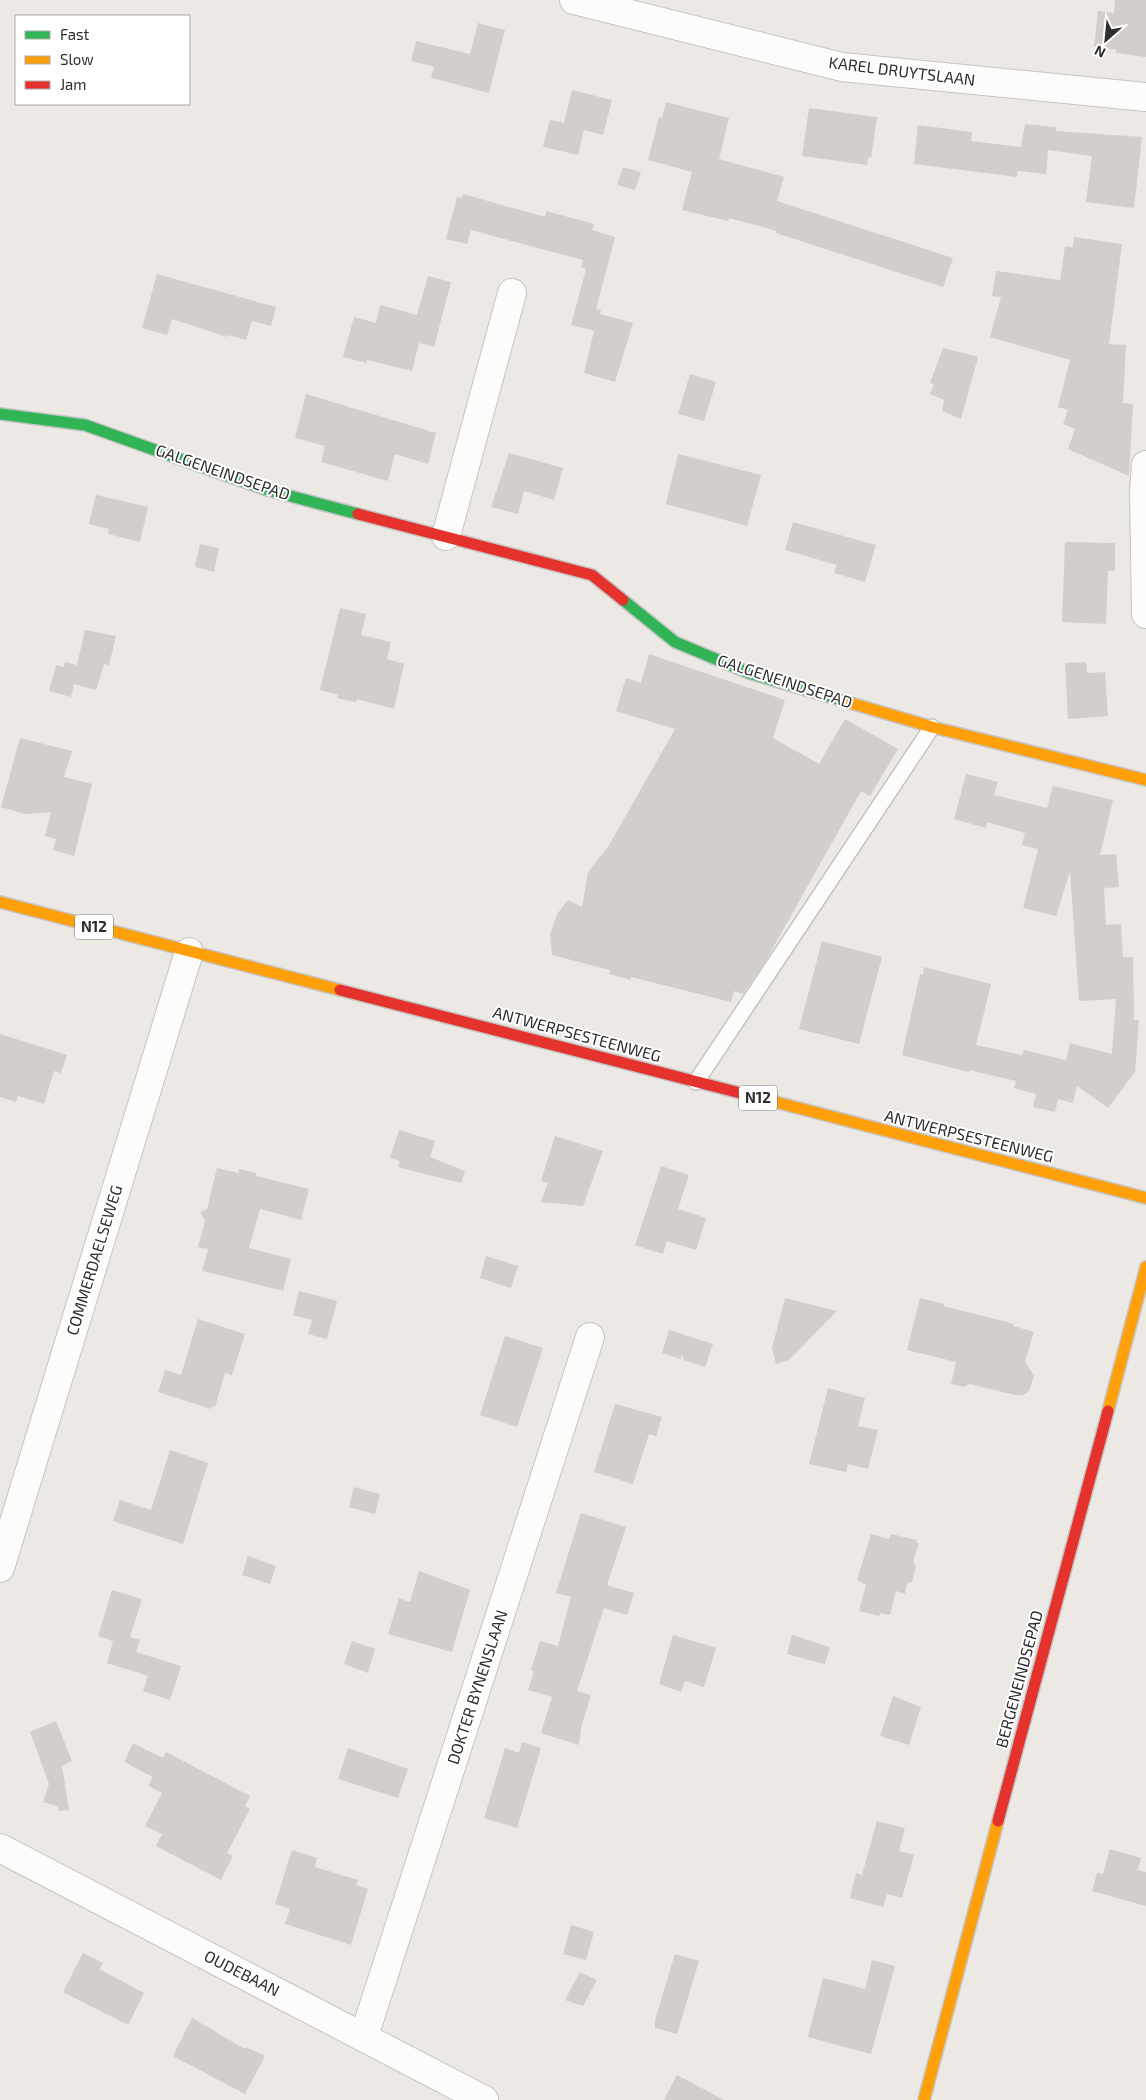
<svg xmlns="http://www.w3.org/2000/svg" width="1146" height="2100" font-family="'Exo 2',sans-serif">
<style>
.building{fill:#d1cecb}
.lines{fill:none;stroke-linecap:round;stroke-linejoin:round}
.lane-casing{stroke:#c5c4c5;stroke-width:18}
.street-casing{stroke:#c5c4c5;stroke-width:30}
.fast-casing{stroke:#c5c4c5;stroke-width:14}
.slow-casing{stroke:#c5c4c5;stroke-width:14}
.jam-casing{stroke:#c5c4c5;stroke-width:14}
.lane{stroke:#fcfcfb;stroke-width:15}
.street{stroke:#fcfcfb;stroke-width:28}
.fast{stroke:#30b455;stroke-width:11}
.slow{stroke:#ff9f0a;stroke-width:11}
.jam{stroke:#e5322d;stroke-width:11}
.labels{text-anchor:middle;stroke-width:4;stroke-linejoin:round;paint-order:stroke}
.shield{fill:#fff;stroke:#6d6d6d;stroke-width:1}
.shield-label{font-size:15px;font-weight:bold;fill:#2e2e2e}
.street-label{font-size:16px;fill:#2e2e2e;stroke:#fff}
</style>
<rect width="100%" height="100%" fill="#ece8e4"/>
<!-- building -->
<g class="building">
<polygon points="1115,0 1146,0 1146,57 1116,53 1116,50 1094,47 1098,11 1114,13"/>
<polygon points="478,23 505,30 489,93 431,78 434,67 411,61 416,41 470,54"/>
<polygon points="572,90 612,100 603,135 584,130 578,155 543,147 550,120 564,123"/>
<polygon points="666,102 729,118 719,159 784,177 777,201 953,258 943,287 776,233 777,231 729,218 728,221 682,210 692,172 648,160 659,117 662,118"/>
<polygon points="809,108 877,117 871,158 868,157 867,165 802,156"/>
<polygon points="1025,124 1056,127 1056,131 1142,137 1134,208 1086,202 1092,156 1048,150 1046,174 1018,171 1017,177 914,164 918,125 972,132 971,141 1021,147"/>
<polygon points="623,167 641,172 635,190 617,185"/>
<polygon points="463,194 545,217 546,211 594,224 592,230 615,237 596,309 601,310 600,314 633,323 615,382 584,373 594,331 571,325 586,269 581,267 583,260 471,230 467,244 446,239 457,197 462,198"/>
<polygon points="1074,237 1122,244 1109,344 1126,345 1123,403 1133,404 1129,476 1068,449 1075,429 1063,424 1068,410 1058,407 1070,360 990,337 1001,297 992,296 996,271 1060,280 1065,246 1073,247"/>
<polygon points="157,274 276,307 271,326 252,321 246,340 228,335 227,337 172,319 167,335 142,328"/>
<polygon points="428,276 451,282 434,347 419,343 412,371 367,360 367,363 343,357 354,317 376,323 380,305 417,315"/>
<polygon points="943,348 978,357 961,419 942,411 944,400 930,394 934,384 930,383"/>
<polygon points="690,374 716,382 704,421 678,414"/>
<polygon points="306,394 436,433 428,464 395,454 388,481 321,462 325,446 295,438"/>
<polygon points="509,453 563,468 554,500 524,491 518,514 491,507"/>
<polygon points="678,454 761,475 747,526 666,504"/>
<polygon points="96,495 148,507 140,542 108,534 109,529 89,524"/>
<polygon points="793,522 876,545 865,582 834,573 837,565 785,550"/>
<polygon points="1065,542 1115,543 1115,571 1108,571 1106,624 1062,622"/>
<polygon points="200,544 219,548 214,572 195,567"/>
<polygon points="340,608 366,614 361,635 391,642 387,659 404,664 394,709 357,699 356,702 337,698 338,695 320,690"/>
<polygon points="85,630 116,636 109,665 104,664 96,690 74,684 71,697 49,691 56,665 64,667 65,662 77,665"/>
<polygon points="649,654 785,700 773,738 819,764 845,719 898,749 870,796 861,791 765,962 743,994 734,991 731,1002 631,977 631,980 609,974 610,970 552,955 550,935 557,914 568,900 582,907 588,872 608,847 675,729 616,711 626,678 641,683"/>
<polygon points="1086,662 1087,673 1105,672 1108,716 1068,719 1065,663"/>
<polygon points="20,738 72,751 64,777 92,784 74,856 53,850 56,839 45,836 51,812 25,814 1,807"/>
<polygon points="966,774 998,782 994,795 1047,808 1053,786 1113,800 1100,855 1116,854 1119,887 1104,888 1106,925 1121,924 1123,957 1133,957 1134,1020 1139,1020 1135,1072 1108,1108 1077,1086 1073,1103 1058,1099 1055,1112 1033,1107 1036,1094 1014,1088 1016,1081 969,1070 969,1072 902,1055 920,974 923,975 924,967 991,984 976,1045 1022,1055 1024,1050 1066,1060 1070,1043 1112,1054 1116,999 1079,1001 1070,871 1056,916 1023,908 1038,849 1022,845 1025,833 987,822 986,828 954,819"/>
<polygon points="822,941 882,957 859,1044 799,1029"/>
<polygon points="0,1034 67,1055 61,1073 54,1071 44,1104 18,1096 16,1102 0,1097"/>
<polygon points="399,1130 435,1141 430,1157 465,1171 461,1183 398,1167 400,1161 390,1158"/>
<polygon points="555,1136 603,1151 583,1206 541,1202 548,1183 541,1181"/>
<polygon points="661,1166 689,1175 678,1209 706,1218 696,1250 667,1241 663,1254 635,1245"/>
<polygon points="217,1168 239,1173 239,1169 256,1173 256,1176 309,1189 301,1220 260,1209 249,1248 291,1259 283,1291 202,1271 208,1249 198,1247 205,1221 200,1212 207,1209"/>
<polygon points="486,1256 518,1266 511,1288 480,1278"/>
<polygon points="299,1291 337,1301 327,1339 308,1334 312,1320 293,1315"/>
<polygon points="785,1298 837,1311 789,1360 776,1364 772,1348"/>
<polygon points="920,1298 944,1304 943,1306 1014,1324 1013,1326 1034,1332 1025,1361 1034,1376 1029,1391 1023,1395 1015,1395 970,1384 964,1387 951,1384 956,1362 907,1350"/>
<polygon points="198,1319 245,1334 232,1375 225,1373 215,1407 212,1406 211,1409 158,1392 165,1370 181,1375"/>
<polygon points="669,1330 713,1344 705,1367 684,1360 682,1354 680,1359 662,1353"/>
<polygon points="505,1336 543,1348 517,1427 480,1415"/>
<polygon points="828,1388 865,1398 858,1426 878,1430 868,1469 848,1464 846,1472 809,1464"/>
<polygon points="615,1404 662,1417 656,1436 649,1434 633,1484 594,1472"/>
<polygon points="170,1450 208,1463 183,1544 113,1521 120,1500 151,1510"/>
<polygon points="354,1487 380,1494 375,1514 349,1507"/>
<polygon points="581,1513 626,1527 607,1585 634,1593 627,1615 604,1608 577,1691 591,1695 581,1728 579,1745 541,1733 552,1697 528,1690 534,1671 531,1670 540,1641 558,1646 571,1597 556,1593"/>
<polygon points="871,1534 889,1539 891,1534 917,1540 916,1543 919,1543 913,1562 916,1566 912,1582 907,1584 905,1594 896,1591 890,1615 880,1613 879,1616 859,1611 866,1585 857,1580"/>
<polygon points="248,1556 276,1566 270,1584 242,1575"/>
<polygon points="419,1571 470,1590 452,1652 388,1634 399,1598 410,1602"/>
<polygon points="112,1590 142,1599 130,1637 140,1640 136,1652 181,1666 170,1700 143,1691 148,1676 107,1663 113,1641 98,1636"/>
<polygon points="673,1635 716,1648 704,1687 685,1681 681,1692 659,1684"/>
<polygon points="792,1635 830,1647 825,1664 787,1654"/>
<polygon points="352,1641 375,1649 368,1673 344,1664"/>
<polygon points="893,1696 921,1707 909,1745 880,1736"/>
<polygon points="56,1721 72,1761 62,1766 69,1810 59,1811 57,1806 43,1802 49,1784 30,1732"/>
<polygon points="522,1742 541,1748 517,1828 484,1818 505,1748 519,1753"/>
<polygon points="133,1743 163,1758 166,1752 250,1796 245,1806 250,1809 227,1853 233,1856 221,1880 156,1846 162,1834 145,1826 162,1793 148,1786 153,1777 124,1762"/>
<polygon points="348,1748 408,1769 398,1798 338,1779"/>
<polygon points="877,1821 905,1828 899,1851 914,1855 902,1898 887,1894 883,1907 850,1898 856,1873 862,1875"/>
<polygon points="1110,1849 1141,1858 1138,1870 1146,1872 1146,1906 1092,1891 1097,1873 1103,1874"/>
<polygon points="292,1850 317,1858 315,1867 358,1880 356,1885 368,1889 351,1945 285,1924 290,1909 275,1904"/>
<polygon points="571,1925 594,1932 586,1960 563,1954"/>
<polygon points="83,1953 103,1963 99,1969 144,1993 128,2025 63,1992"/>
<polygon points="675,1954 699,1961 677,2034 655,2028 655,2020"/>
<polygon points="872,1960 895,1966 871,2054 808,2037 823,1978 865,1989"/>
<polygon points="580,1972 597,1980 583,2006 565,2000"/>
<polygon points="192,2018 245,2049 246,2047 265,2056 245,2094 173,2056"/>
<polygon points="677,2075 724,2100 664,2100"/>
</g>
<g class="lines">
<defs>
<polyline id="lane" points="696,1082 932,727"/>
<g id="street">
<polyline points="574,0 842,67 1146,97"/>
<polyline points="1146,465 1144,491 1146,614"/>
<polyline points="446,536 512,293"/>
<polyline points="0,1568 189,952"/>
<polyline points="0,1848 484,2100"/>
<polyline points="364,2036 590,1337"/>
</g>
<g id="fast">
<polyline points="0,414 85,425 264,489 358,514"/>
<polyline points="623,600 675,642 749,673 844,701"/>
</g>
<g id="slow">
<polyline points="844,701 932,727 1146,780"/>
<polyline points="0,902 340,990"/>
<polyline points="752,1096 1146,1198"/>
<polyline points="1108,1411 1146,1267"/>
<polyline points="924,2100 998,1821"/>
</g>
<g id="jam">
<polyline points="358,514 592,575 623,600"/>
<polyline points="340,990 752,1096"/>
<polyline points="998,1821 1108,1411"/>
</g>
</defs>
<!-- lane casing -->
<use href="#lane" class="lane-casing"/>
<!-- street casing -->
<use href="#street" class="street-casing"/>
<!-- fast casing -->
<use href="#fast" class="fast-casing"/>
<!-- slow casing -->
<use href="#slow" class="slow-casing"/>
<!-- jam casing -->
<use href="#jam" class="jam-casing"/>
<!-- lane -->
<use href="#lane" class="lane"/>
<!-- street -->
<use href="#street" class="street"/>
<!-- fast -->
<use href="#fast" class="fast"/>
<!-- slow -->
<use href="#slow" class="slow"/>
<!-- jam -->
<use href="#jam" class="jam"/>
</g>
<g class="labels">
<!-- shield labels -->
<g class="shield">
<rect x="75" y="914.5" width="38" height="25" rx="4"/>
<rect x="739" y="1085.5" width="38" height="25" rx="4"/>
</g>
<g class="shield-label">
<text x="94" y="932">N12</text>
<text x="758" y="1103">N12</text>
</g>
<!-- street labels -->
<g class="street-label">
<text transform="translate(902 71) rotate(7)" y="6">KAREL DRUYTSLAAN</text>
<text transform="translate(223 472) rotate(19)" y="6">GALGENEINDSEPAD</text>
<text transform="translate(785 681) rotate(18)" y="6">GALGENEINDSEPAD</text>
<text transform="translate(577 1034) rotate(15)" y="6">ANTWERPSESTEENWEG</text>
<text transform="translate(969 1136) rotate(14)" y="6">ANTWERPSESTEENWEG</text>
<text transform="translate(94 1260) rotate(-73)" y="6">COMMERDAELSEWEG</text>
<text transform="translate(1019 1679) rotate(-75)" y="6">BERGENEINDSEPAD</text>
<text transform="translate(477 1687) rotate(-72)" y="6">DOKTER BYNENSLAAN</text>
<text transform="translate(242 1973) rotate(27)" y="6">OUDEBAAN</text>
</g>
</g>
<!-- legend -->
<rect x="15" y="15" width="175" height="90" fill="#ffffff" stroke="#ababab"/>
<rect x="25" y="31" width="25" height="8" fill="#30b455" stroke="#ababab"/>
<text x="60" y="40" font-size="15" fill="#2e2e2e">Fast</text>
<rect x="25" y="56" width="25" height="8" fill="#ff9f0a" stroke="#ababab"/>
<text x="60" y="65" font-size="15" fill="#2e2e2e">Slow</text>
<rect x="25" y="81" width="25" height="8" fill="#e5322d" stroke="#ababab"/>
<text x="60" y="90" font-size="15" fill="#2e2e2e">Jam</text>
<!-- north arrow -->
<g transform="translate(1106 40) rotate(207)" stroke="#ffffff" stroke-width="4" paint-order="stroke">
<path d="M0-4L9 19L0 12L-9 19Z" fill="#2e2e2e"/>
<text y="-8" font-size="14" font-weight="bold" text-anchor="middle" fill="#2e2e2e">N</text>
</g>
</svg>
